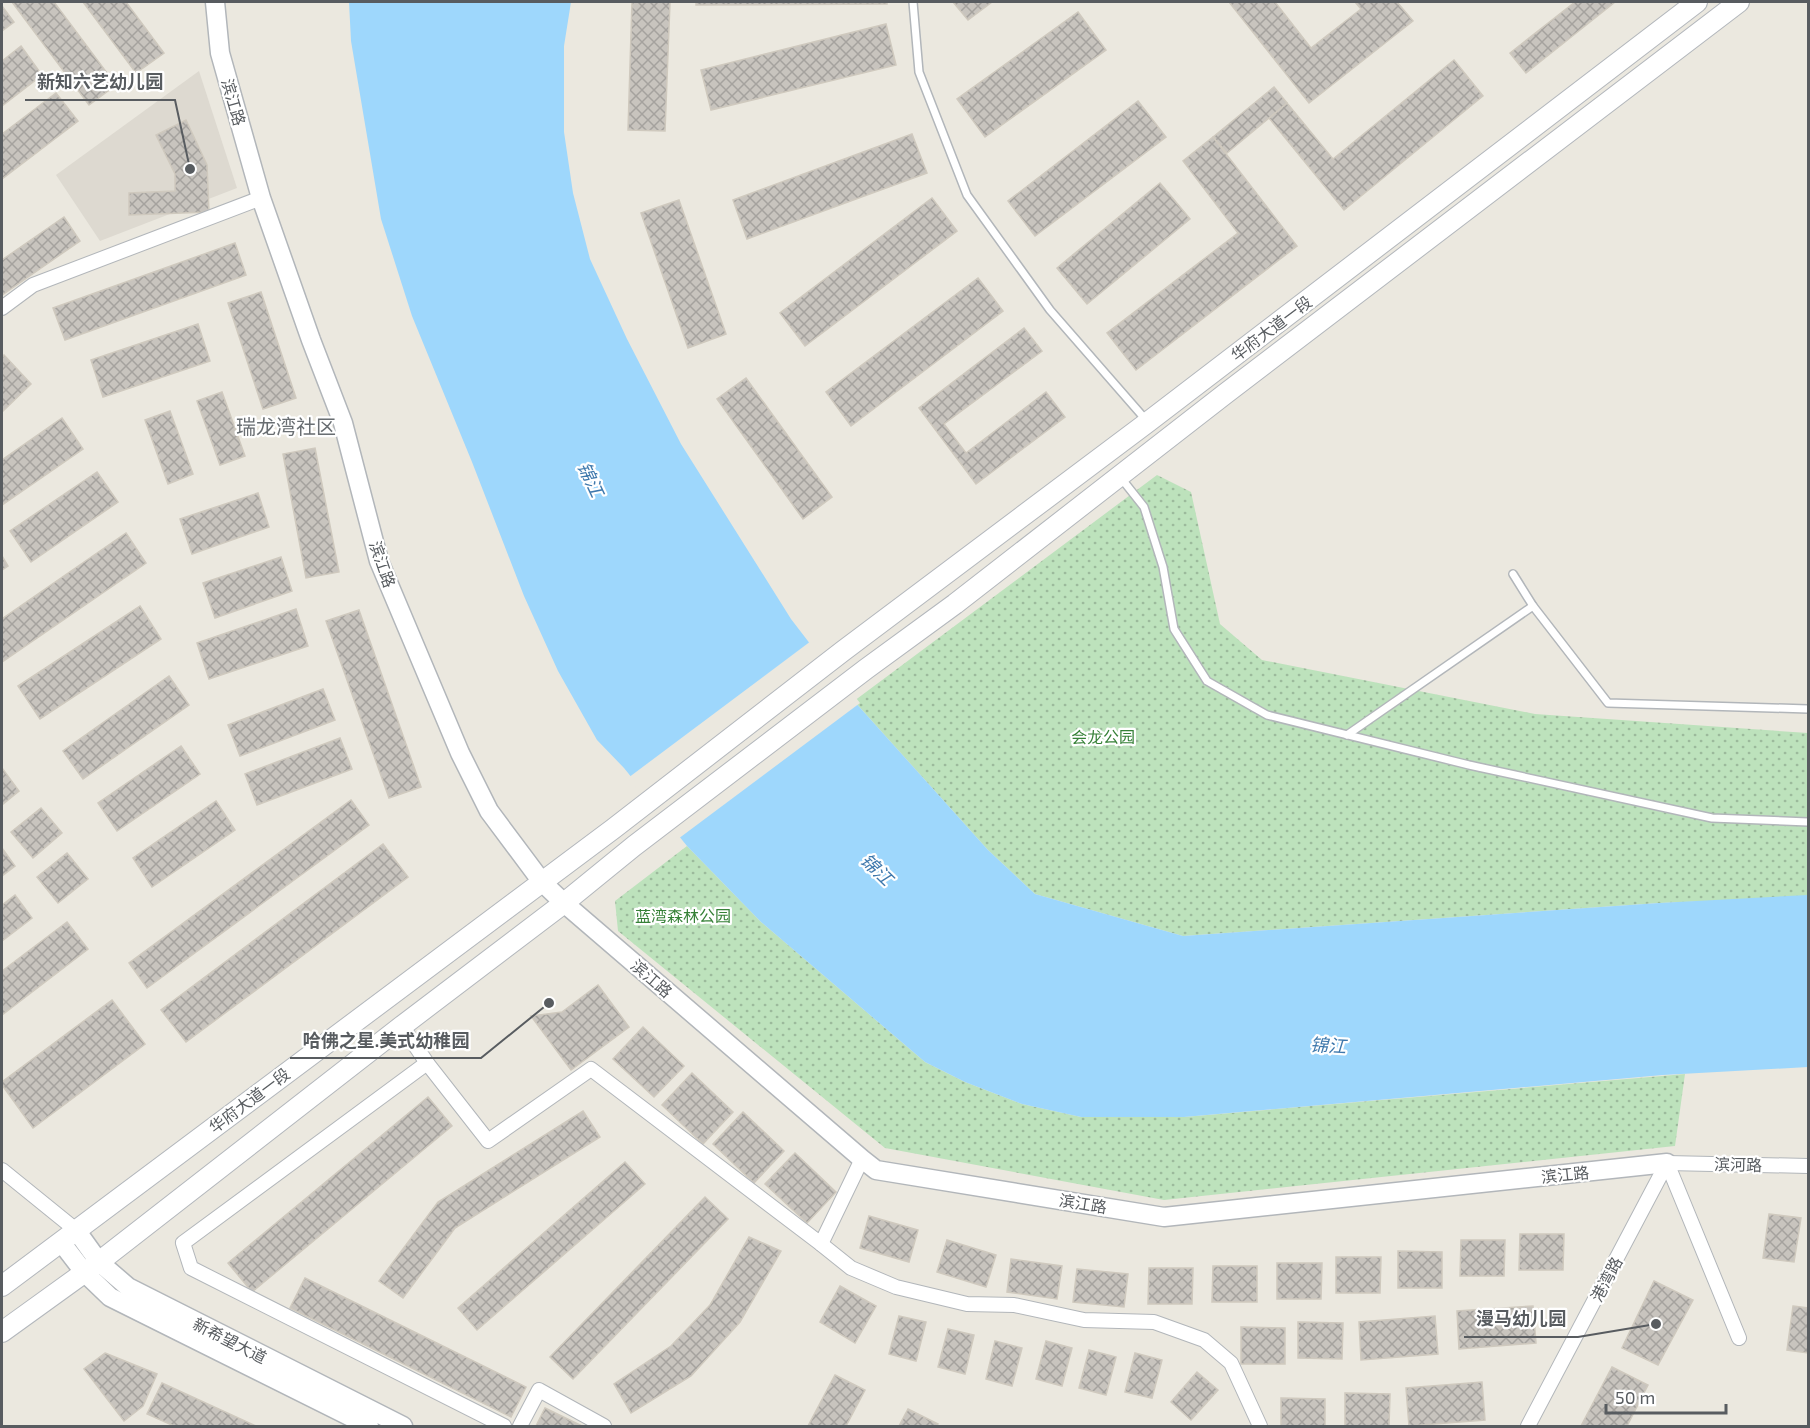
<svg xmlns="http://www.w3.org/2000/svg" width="1810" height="1428" viewBox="0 0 1810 1428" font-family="'Exo 2','Noto Sans SC',sans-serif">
	<defs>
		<pattern id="green-dots" width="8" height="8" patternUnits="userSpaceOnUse" patternTransform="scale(1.5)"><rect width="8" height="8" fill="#bde2bc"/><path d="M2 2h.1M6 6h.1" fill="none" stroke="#9cba9c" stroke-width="1.8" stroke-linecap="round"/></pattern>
		<pattern id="building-cross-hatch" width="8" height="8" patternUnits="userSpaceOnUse" patternTransform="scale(1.5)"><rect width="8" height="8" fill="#c8c4be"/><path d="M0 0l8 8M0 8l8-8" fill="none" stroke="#a5a29e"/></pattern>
	</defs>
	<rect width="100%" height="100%" fill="#ebe8df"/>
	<path fill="#ddd9d0" d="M199,71L237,188L100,241L56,175Z"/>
	<g fill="url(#green-dots)">
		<path d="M1157,475L1191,492L1220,624L1262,660L1535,714L1808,733V897L1659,903L1183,936L1035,894L988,850L854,701Z"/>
		<path d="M687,846L761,922L925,1062L965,1082L1022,1104L1081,1117H1184L1685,1074L1675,1146L1164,1200L885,1148L618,931L615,901Z"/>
	</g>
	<path fill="#9ed7fc" d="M349,2H571L564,46V132L573,193L590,259L627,339L681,444L791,619L854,701L988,850L1035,894L1183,936L1659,903L1808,895V1067L1663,1075L1184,1117H1081L1022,1104L965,1082L925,1062L761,922L687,846L624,768L597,740L558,671L524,596L472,462L412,316L381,219L351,41Z"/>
	<path fill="#ebe8df" d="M811,641L860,703L678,839L628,778Z"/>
	<g fill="url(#building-cross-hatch)" stroke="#cfc9be" stroke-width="1.5">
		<path d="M12,2H54L116,85L89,105Z"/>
		<path d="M83,2H126L164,53L136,73Z"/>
		<path d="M632,2H670L665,131L628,130Z"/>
		<path d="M696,2H887V4L696,5Z"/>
		<path d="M953,2H992L968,20Z"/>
		<path d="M1229,2H1275L1311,48L1361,9L1355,2H1397L1413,21L1309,103Z"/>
		<path d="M1575,2H1615L1526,73L1510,53Z"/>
		<path d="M2,6L14,22L2,31Z"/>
		<path d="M1078,12L1106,50L985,137L957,99Z"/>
		<path d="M886,24L896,65L711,110L701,70Z"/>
		<path d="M21,46L42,75L2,106V61Z"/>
		<path d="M1454,60L1483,96L1344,210L1269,118L1287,103L1333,159Z"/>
		<path d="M1274,87L1287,103L1227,153L1213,137Z"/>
		<path d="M56,93L78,121L2,179V134Z"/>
		<path d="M1138,101L1166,137L1035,236L1008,201Z"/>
		<path d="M186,120L207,165L209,212L129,215V193L175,191V174L156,135Z"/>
		<path d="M912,134L927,173L747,239L733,200Z"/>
		<path d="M1213,137L1297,246L1136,370L1107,333L1238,233L1183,161Z"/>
		<path d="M1160,183L1190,219L1087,304L1057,268Z"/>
		<path d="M932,198L957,231L805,346L780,313Z"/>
		<path d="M679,200L726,334L688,348L641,213Z"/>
		<path d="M64,217L80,241L2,295V260Z"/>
		<path d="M235,243L246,275L65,340L53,308Z"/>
		<path d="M978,278L1003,311L851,426L826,392Z"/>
		<path d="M261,292L296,398L263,409L228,303Z"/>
		<path d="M198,324L210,361L103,397L91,360Z"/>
		<path d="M1024,328L1042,351L944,424L966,453L1046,392L1065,417L976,484L919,408Z"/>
		<path d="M4,355L31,384L2,412V358Z"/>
		<path d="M746,378L832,497L803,519L717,399Z"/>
		<path d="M222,392L245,456L220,465L197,401Z"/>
		<path d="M170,411L193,474L168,484L145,420Z"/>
		<path d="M62,418L83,449L2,505V460Z"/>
		<path d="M315,448L339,572L306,578L283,454Z"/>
		<path d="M97,472L118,502L31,562L10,531Z"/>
		<path d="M258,493L269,527L192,554L180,519Z"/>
		<path d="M126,533L146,563L2,662V619Z"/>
		<path d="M2,556L8,566L2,570Z"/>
		<path d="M281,557L292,591L215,618L203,583Z"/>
		<path d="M140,606L161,639L40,719L18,686Z"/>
		<path d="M296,609L308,646L209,679L197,643Z"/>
		<path d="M359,610L421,787L389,798L326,621Z"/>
		<path d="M169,676L189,705L83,779L63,751Z"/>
		<path d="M323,689L335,720L240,756L228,725Z"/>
		<path d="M340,738L352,769L257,805L245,774Z"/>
		<path d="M181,746L200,774L117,831L98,803Z"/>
		<path d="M2,768L19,791L2,805Z"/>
		<path d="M351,800L369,825L147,988L129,963Z"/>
		<path d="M216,801L235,830L152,887L133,858Z"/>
		<path d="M41,808L62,833L33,858L11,832Z"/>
		<path d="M383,844L408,877L186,1042L161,1010Z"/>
		<path d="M2,848L15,866L2,876Z"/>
		<path d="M67,853L88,879L58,903L37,877Z"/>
		<path d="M15,895L32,918L2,941V905Z"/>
		<path d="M67,922L88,949L2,1015V971Z"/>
		<path d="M598,985L629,1027L571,1070L531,1016L562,1012Z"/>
		<path d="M112,1000L145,1044L33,1128L2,1085V1082Z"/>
		<path d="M643,1027L684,1066L654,1097L613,1059Z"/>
		<path d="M692,1073L733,1112L703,1144L662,1105Z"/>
		<path d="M428,1097L452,1126L252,1292L228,1263Z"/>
		<path d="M583,1111L600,1137L455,1228L403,1298L379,1281L438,1202Z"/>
		<path d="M743,1112L784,1151L754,1183L713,1144Z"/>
		<path d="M795,1153L836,1192L807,1223L765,1184Z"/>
		<path d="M625,1162L645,1184L477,1330L458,1308Z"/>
		<path d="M705,1197L728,1219L573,1379L550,1357Z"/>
		<path d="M1769,1214L1801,1218L1794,1262L1763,1258Z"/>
		<path d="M869,1216L918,1230L909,1262L860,1248Z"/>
		<path d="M1520,1234H1564L1563,1270H1519Z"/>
		<path d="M749,1237L781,1251L740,1322L691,1376L631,1413L614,1384L671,1346L710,1305Z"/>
		<path d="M947,1240L996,1255L986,1287L937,1272Z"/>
		<path d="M1461,1240H1505L1504,1276H1460Z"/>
		<path d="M1398,1251L1442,1252V1288H1398Z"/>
		<path d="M1336,1257H1381L1380,1293H1336Z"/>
		<path d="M1011,1259L1062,1266L1057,1299L1007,1292Z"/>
		<path d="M1277,1263H1322L1321,1299H1277Z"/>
		<path d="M1213,1266H1257V1302H1212Z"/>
		<path d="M1149,1268H1193L1192,1304H1148Z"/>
		<path d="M1077,1269L1128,1274L1124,1307L1073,1302Z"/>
		<path d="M305,1278L526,1387L511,1417L290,1308Z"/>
		<path d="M1654,1281L1693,1300L1658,1365L1622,1348Z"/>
		<path d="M840,1286L876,1306L855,1343L820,1322Z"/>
		<path d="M1533,1306L1536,1343L1459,1349L1457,1311Z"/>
		<path d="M1793,1306L1808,1308V1353L1787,1350Z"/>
		<path d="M899,1316L926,1322L916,1361L889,1354Z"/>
		<path d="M1435,1316L1438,1354L1361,1360L1359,1322Z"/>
		<path d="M1298,1322L1343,1323L1342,1359L1298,1358Z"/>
		<path d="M1241,1327L1285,1328V1364H1241Z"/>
		<path d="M948,1329L974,1335L965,1374L938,1367Z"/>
		<path d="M995,1341L1022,1348L1012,1386L986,1379Z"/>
		<path d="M1046,1341L1072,1348L1062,1386L1036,1379Z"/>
		<path d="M1089,1350L1116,1357L1106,1395L1079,1388Z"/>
		<path d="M105,1353L157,1374L143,1406L124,1421L84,1369Z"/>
		<path d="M1135,1353L1162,1360L1152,1398L1125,1392Z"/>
		<path d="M1612,1367L1648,1385L1627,1426H1581Z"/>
		<path d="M1197,1372L1218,1390L1191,1420L1171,1402Z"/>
		<path d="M835,1375L865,1390L846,1426H808Z"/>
		<path d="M1482,1382L1485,1420L1409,1426L1406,1388Z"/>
		<path d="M162,1383L256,1426H174L147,1414Z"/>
		<path d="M1345,1393L1390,1394L1389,1426H1345Z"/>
		<path d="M1281,1398L1325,1399V1426H1281Z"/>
		<path d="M545,1408L582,1426H536Z"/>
		<path d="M908,1409L938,1424L936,1426H899Z"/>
	</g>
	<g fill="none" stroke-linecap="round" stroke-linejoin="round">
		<g stroke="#b2b6ba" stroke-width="10">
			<g id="service">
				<path d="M913,2L919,72L967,195L1050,310L1146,420"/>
				<path d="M1121,478L1144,507L1163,567L1174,629L1207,681L1267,715L1469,765L1712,818L1808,822"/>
				<path d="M1513,574L1533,606L1608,703L1808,709"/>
				<path d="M1347,735L1533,606"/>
			</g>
		</g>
		<g stroke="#b2b6ba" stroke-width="16">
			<g id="minor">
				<path d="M2,308L33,285L261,198"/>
				<path d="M402,1026L427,1063"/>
				<path d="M1667,1163L1739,1338"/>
				<path d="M1667,1163L1808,1166"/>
				<path d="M2,1170L76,1230"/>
				<path d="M821,1244L851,1268L896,1287L967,1304L1014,1305L1084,1320L1154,1322L1204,1340L1231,1363L1260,1426"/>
				<path d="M504,1426L191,1268L183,1243L427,1063L488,1141L591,1069L821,1244L862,1159"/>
				<path d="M520,1426L539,1390L604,1426"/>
				<path d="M1528,1426L1667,1163"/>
			</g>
		</g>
		<g stroke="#b2b6ba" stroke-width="21">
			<g id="tertiary">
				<path d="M215,2L220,53L261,198L311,340L343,423L379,561L460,753L489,811L542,882L564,903L862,1159L876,1170L1164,1217L1667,1163"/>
				<path d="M76,1230L99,1262L128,1287L403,1426"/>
				<path d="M61,1242L84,1272L110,1297L369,1426"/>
			</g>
		</g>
		<g stroke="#b3b7bc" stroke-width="22">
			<g id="secondary">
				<path d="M2,1286L613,829L843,651L1148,422L1697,2"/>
				<path d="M2,1332L99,1262L402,1026L564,903L634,846L866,669L955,604L1225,394L1739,2"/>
			</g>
		</g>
		<use href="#service" stroke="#fff" stroke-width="7"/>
		<use href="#minor" stroke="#fff" stroke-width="14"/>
		<use href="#tertiary" stroke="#fff" stroke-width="18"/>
		<use href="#secondary" stroke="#fff" stroke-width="20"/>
	</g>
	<g text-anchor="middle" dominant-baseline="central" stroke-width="4.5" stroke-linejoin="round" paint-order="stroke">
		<g font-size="16" fill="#585c60" stroke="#fff">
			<text transform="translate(234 102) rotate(74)">滨江路</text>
			<text transform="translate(1271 328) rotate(-37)">华府大道一段</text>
			<text transform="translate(383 564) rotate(71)">滨江路</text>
			<text transform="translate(652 978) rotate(41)">滨江路</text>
			<text transform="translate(249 1100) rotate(-37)">华府大道一段</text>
			<text transform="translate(1738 1164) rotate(1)">滨河路</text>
			<text transform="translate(1565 1174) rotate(-6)">滨江路</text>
			<text transform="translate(1083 1203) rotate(9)">滨江路</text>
			<text transform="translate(1606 1279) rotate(-62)">港湾路</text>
			<text transform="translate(230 1340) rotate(27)">新希望大道</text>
		</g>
		<g font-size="16" fill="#368137" stroke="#fff">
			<text x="1103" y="736">会龙公园</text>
			<text x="683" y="915">蓝湾森林公园</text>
		</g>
		<g font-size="18" font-style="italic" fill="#3e78ac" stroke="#fff">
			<text transform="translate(591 479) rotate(65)">锦江</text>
			<text transform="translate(877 869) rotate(44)">锦江</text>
			<text transform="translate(1328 1045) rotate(3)">锦江</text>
		</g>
		<g font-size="20" fill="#696e72" stroke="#fff">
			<text x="286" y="426">瑞龙湾社区</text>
		</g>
	</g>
	<path fill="none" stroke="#585c60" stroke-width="2" d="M190 169L175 100H25M549 1003L481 1058H290M1656 1324L1578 1337H1464"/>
	<g fill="#585c60" stroke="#fff" stroke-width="2">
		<circle cx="190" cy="169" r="6"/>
		<circle cx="549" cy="1003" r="6"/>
		<circle cx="1656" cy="1324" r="6"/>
	</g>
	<g font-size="18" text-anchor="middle" font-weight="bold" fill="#585c60" stroke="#fff" stroke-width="4.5" stroke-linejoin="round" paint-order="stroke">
		<text x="100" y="88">新知六艺幼儿园</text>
		<text x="386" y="1047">哈佛之星.美式幼稚园</text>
		<text x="1521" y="1325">漫马幼儿园</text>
	</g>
	<rect width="1810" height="1428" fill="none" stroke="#585c60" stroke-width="6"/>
	<path d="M1606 1404v9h120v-9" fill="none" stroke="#585c60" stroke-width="3"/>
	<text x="1615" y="1404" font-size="18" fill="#585c60" stroke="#ffffff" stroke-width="4.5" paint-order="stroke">50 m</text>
</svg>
